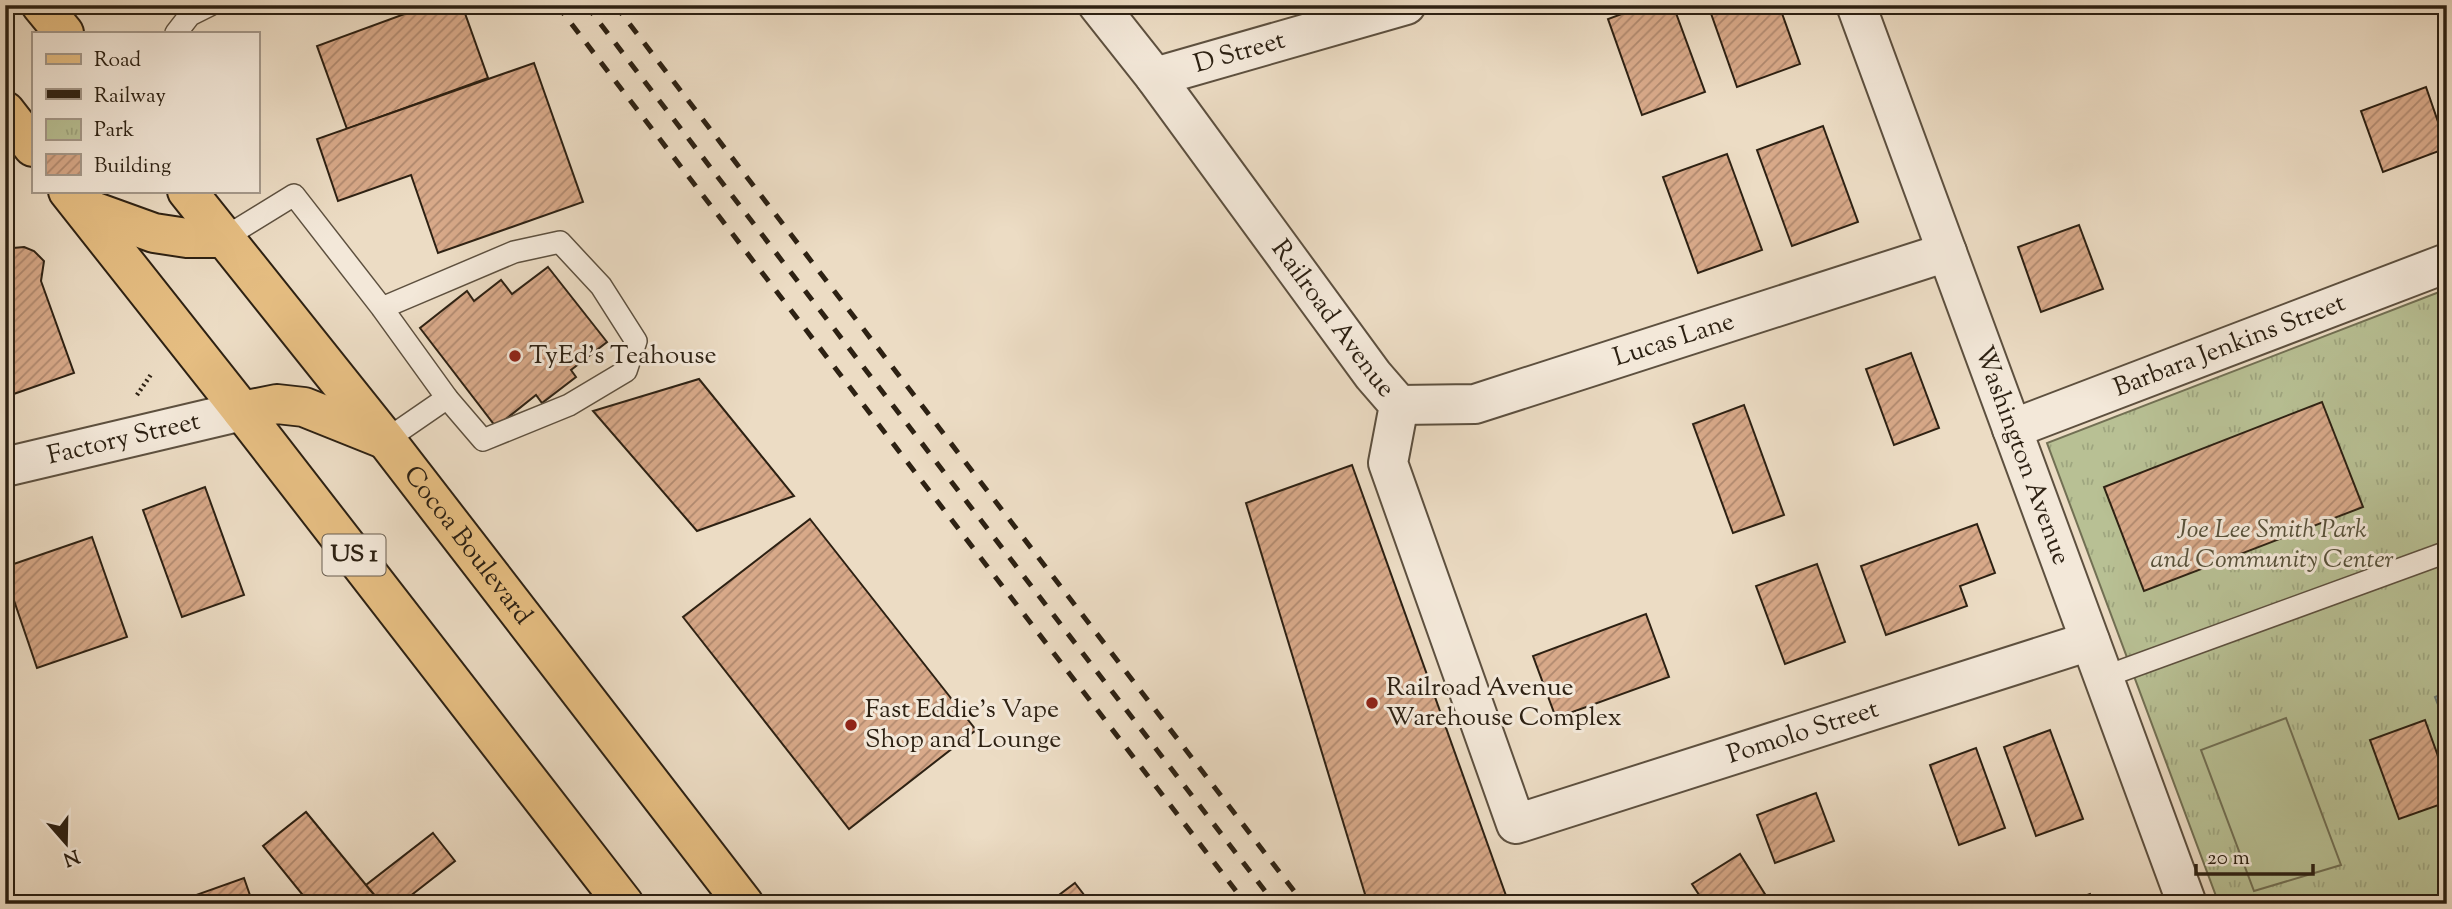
<svg xmlns="http://www.w3.org/2000/svg" width="2452" height="909" viewBox="0 0 2452 909" font-family="'Sorts Mill Goudy',serif">
	<defs>
		<pattern id="park-tufts" width="24" height="20" patternUnits="userSpaceOnUse" patternTransform="scale(1.75)"><rect width="24" height="20" fill="#b8c094"/><path d="M3 7l-1-3M5 7V3M7 7l1-3M15 17l-1-3M17 17v-4M19 17l1-3" fill="none" stroke="#9ea57f"/></pattern>
		<pattern id="water-waves" width="16" height="10" patternUnits="userSpaceOnUse" patternTransform="scale(1.75)"><rect width="16" height="10" fill="#99bbb7"/><path d="M0 5q4-4 8 0t8 0" fill="none" stroke="#84a09c"/></pattern>
		<pattern id="building-hatch" width="6" height="6" patternUnits="userSpaceOnUse" patternTransform="scale(1.75)"><rect width="6" height="6" fill="#d8a989"/><path d="M-1 1l2-2M0 6l6-6M5 7l2-2" fill="none" stroke="#b0896f"/></pattern>
	</defs>
	<rect width="100%" height="100%" fill="#ecdcc4"/>
	<filter id="stains"><feTurbulence type="fractalNoise" baseFrequency=".00286" numOctaves="4"/><feColorMatrix values="0 0 0 0 .2 0 0 0 0 .09 0 0 0 0 .02 0 0 0 .5 -.17"/></filter>
	<radialGradient id="worn" r=".72"><stop offset=".6" stop-color="#630" stop-opacity="0"/><stop offset="1" stop-color="#630" stop-opacity=".3"/></radialGradient>
	<path fill="url(#park-tufts)" stroke="#727054" stroke-width="2" d="M2447,289V904H2219L2047,443Z"/>
	<path fill="#b8c094" stroke="#727054" stroke-width="2" d="M2286,718L2341,865L2254,891L2201,750Z"/>
	<path fill="url(#water-waves)" stroke="#6e7d75" stroke-width="2" d="M2447,692V728L2435,697Z"/>
	<g fill="url(#building-hatch)" stroke="#2d2113" stroke-width="2">
		<path d="M429,5H462L488,78L347,129L317,46Z"/>
		<path d="M1646,5H1673L1705,92L1642,115L1608,19Z"/>
		<path d="M1708,5H1779L1800,64L1737,87Z"/>
		<path d="M534,63L583,202L438,253L411,175L338,201L317,139Z"/>
		<path d="M2426,87L2447,148L2383,172L2361,111Z"/>
		<path d="M1823,126L1858,222L1792,246L1757,150Z"/>
		<path d="M1727,154L1762,250L1698,273L1663,177Z"/>
		<path d="M2079,225L2103,289L2041,312L2018,247Z"/>
		<path d="M24,247L34,251L44,261L41,281L74,373L5,397V255L13,248Z"/>
		<path d="M548,267L607,342L571,370L576,377L542,403L536,395L496,427L420,328L467,291L474,301L501,280L512,294Z"/>
		<path d="M1911,353L1939,428L1894,445L1866,369Z"/>
		<path d="M699,379L794,496L697,531L593,411Z"/>
		<path d="M2322,402L2363,507L2144,591L2104,487Z"/>
		<path d="M1744,405L1784,515L1733,533L1693,424Z"/>
		<path d="M1352,465L1509,904H1368L1246,503Z"/>
		<path d="M205,487L244,595L182,617L143,510Z"/>
		<path d="M810,519L976,730L849,829L683,617Z"/>
		<path d="M1977,524L1995,573L1960,586L1967,606L1886,635L1861,566Z"/>
		<path d="M92,537L127,637L37,668L5,574V567Z"/>
		<path d="M1817,564L1845,642L1785,664L1756,586Z"/>
		<path d="M1646,614L1669,677L1556,718L1533,656Z"/>
		<path d="M2425,720L2447,781V812L2444,803L2399,819L2370,740Z"/>
		<path d="M2050,730L2083,819L2036,836L2004,747Z"/>
		<path d="M1976,748L2005,828L1959,845L1930,765Z"/>
		<path d="M1816,793L1834,841L1775,863L1757,815Z"/>
		<path d="M306,812L366,885L382,904H310L263,846Z"/>
		<path d="M433,833L455,861L400,904H382L366,885Z"/>
		<path d="M1740,854L1768,899L1760,904H1705L1692,884Z"/>
		<path d="M244,878L253,904H199L196,895Z"/>
		<path d="M1075,883L1091,904H1047Z"/>
		<path d="M2090,894L2094,904H2062Z"/>
		<path d="M2412,898L2426,904H2409Z"/>
	</g>
	<g fill="none" stroke-linecap="round" stroke-linejoin="round">
		<g stroke="#5d503f" stroke-width="24">
			<g id="lane">
				<path d="M176,33L190,15L210,5"/>
				<path d="M224,238L294,195L382,308L447,398L483,440L569,405L626,371L636,341L601,286L560,242L514,252L382,308"/>
				<path d="M386,440L447,398"/>
				<path d="M2104,677L2447,552"/>
			</g>
		</g>
		<g stroke="#5d503f" stroke-width="42">
			<g id="street">
				<path id="s1" d="M1098,5L1155,77L1373,375L1399,405L1388,463L1516,824L2090,641"/>
				<path id="s2" d="M1856,5L2187,904"/>
				<path id="s3" d="M1155,77L1406,5"/>
				<path id="s4" d="M1399,405L1475,404L1947,252"/>
				<path id="s5" d="M2012,429L2447,263"/>
				<path id="s6" d="M5,467L242,411"/>
			</g>
		</g>
		<g stroke="#2d2113" stroke-width="42">
			<g id="primary">
				<path d="M41,5L64,33"/>
				<path d="M5,111L33,147"/>
				<path d="M68,191L242,411L624,904"/>
				<path id="s7" d="M187,191L386,440L744,904"/>
				<path d="M82,207L154,233L187,238H224"/>
				<path d="M242,411L277,404L304,407L384,439"/>
			</g>
		</g>
		<path stroke="#2d2113" stroke-width="4.5" stroke-dasharray="2 3.5" stroke-linecap="butt" d="M137,395L152,373"/>
		<use href="#lane" stroke="#f3e8d9" stroke-width="21"/>
		<use href="#street" stroke="#f3e8d9" stroke-width="38"/>
		<use href="#primary" stroke="#e6be82" stroke-width="38"/>
		<g stroke="#2d2113" stroke-width="5" stroke-dasharray="12 12" stroke-linecap="butt">
			<path d="M557,5L1246,904"/>
			<path d="M586,5L1275,904"/>
			<path d="M615,5L1304,904"/>
		</g>
	</g>
	<g fill="#8f2418" stroke="#f3e8d9" stroke-width="2.5">
		<circle cx="515" cy="356" r="7"/>
		<circle cx="1372" cy="703" r="7"/>
		<circle cx="851" cy="725" r="7"/>
	</g>
	<g text-anchor="middle" dominant-baseline="central" stroke-width="6" stroke-linejoin="round" paint-order="stroke">
		<rect fill="#f3e8d9" stroke="#685d4e" stroke-width="2" x="322.5" y="534.5" width="63" height="41" rx="5"/>
		<g font-size="24" font-weight="bold" fill="#2d2113">
			<text x="354" y="555">US 1</text>
		</g>
		<g font-size="26" fill="#2d2113" stroke="#f3e8d9">
			<text stroke="none"><textPath href="#s3" startOffset="88">D Street</textPath></text>
			<text stroke="none"><textPath href="#s1" startOffset="392">Railroad Avenue</textPath></text>
			<text stroke="none"><textPath href="#s4" startOffset="285">Lucas Lane</textPath></text>
			<text stroke="none"><textPath href="#s5" startOffset="233">Barbara Jenkins Street</textPath></text>
			<text stroke="none"><textPath href="#s6" startOffset="122">Factory Street</textPath></text>
			<text stroke="none"><textPath href="#s2" startOffset="480">Washington Avenue</textPath></text>
			<text stroke="none"><textPath href="#s7" startOffset="452">Cocoa Boulevard</textPath></text>
			<text stroke="none"><textPath href="#s1" startOffset="1244">Pomolo Street</textPath></text>
		</g>
		<g font-size="26" fill="#2d2113" stroke="#f3e8d9" text-anchor="start">
			<text x="529" y="356">TyEd's Teahouse</text>
			<text x="1386" y="688">Railroad Avenue<tspan x="1386" dy="30">Warehouse Complex</tspan></text>
			<text x="865" y="710">Fast Eddie's Vape<tspan x="865" dy="30">Shop and Lounge</tspan></text>
		</g>
		<g font-size="26" font-style="italic" fill="#57513a" stroke="#f3e8d9">
			<text x="2272" y="530">Joe Lee Smith Park<tspan x="2272" dy="30">and Community Center</tspan></text>
		</g>
	</g>
	<rect width="2452" height="909" fill="none" stroke="#ecdcc4" stroke-width="28"/>
	<rect x="7" y="7" width="2438" height="895" fill="none" stroke="#2d2113" stroke-width="3.5"/>
	<rect x="14" y="14" width="2424" height="881" fill="none" stroke="#2d2113" stroke-width="2"/>
	<rect x="32" y="32" width="228" height="161" fill="#f3e8d9" stroke="#a4988a" stroke-width="2"/>
	<rect x="46" y="54" width="35" height="10" fill="#e6be82" stroke="#a4988a" stroke-width="2"/>
	<text x="94" y="66" font-size="21" fill="#2d2113">Road</text>
	<rect x="46" y="89" width="35" height="10" fill="#2d2113" stroke="#a4988a" stroke-width="2"/>
	<text x="94" y="102" font-size="21" fill="#2d2113">Railway</text>
	<rect x="46" y="119" width="35" height="21" fill="url(#park-tufts)" stroke="#a4988a" stroke-width="2"/>
	<text x="94" y="136" font-size="21" fill="#2d2113">Park</text>
	<rect x="46" y="154" width="35" height="21" fill="url(#building-hatch)" stroke="#a4988a" stroke-width="2"/>
	<text x="94" y="172" font-size="21" fill="#2d2113">Building</text>
	<g transform="translate(66 843) rotate(160)" stroke="#f3e8d9" stroke-width="5" paint-order="stroke">
	<path d="M0-5L12 26L0 18L-12 26Z" fill="#2d2113"/>
	<text y="-10" font-size="19" font-weight="bold" text-anchor="middle" fill="#2d2113">N</text>
	</g>
	<path d="M2196 864v10h117v-10" fill="none" stroke="#2d2113" stroke-width="3.5"/>
	<text x="2207" y="864" font-size="21" fill="#2d2113" stroke="#f3e8d9" stroke-width="5" paint-order="stroke">20 m</text>
	<rect width="100%" height="100%" filter="url(#stains)"/>
	<rect width="100%" height="100%" fill="url(#worn)"/>
</svg>
